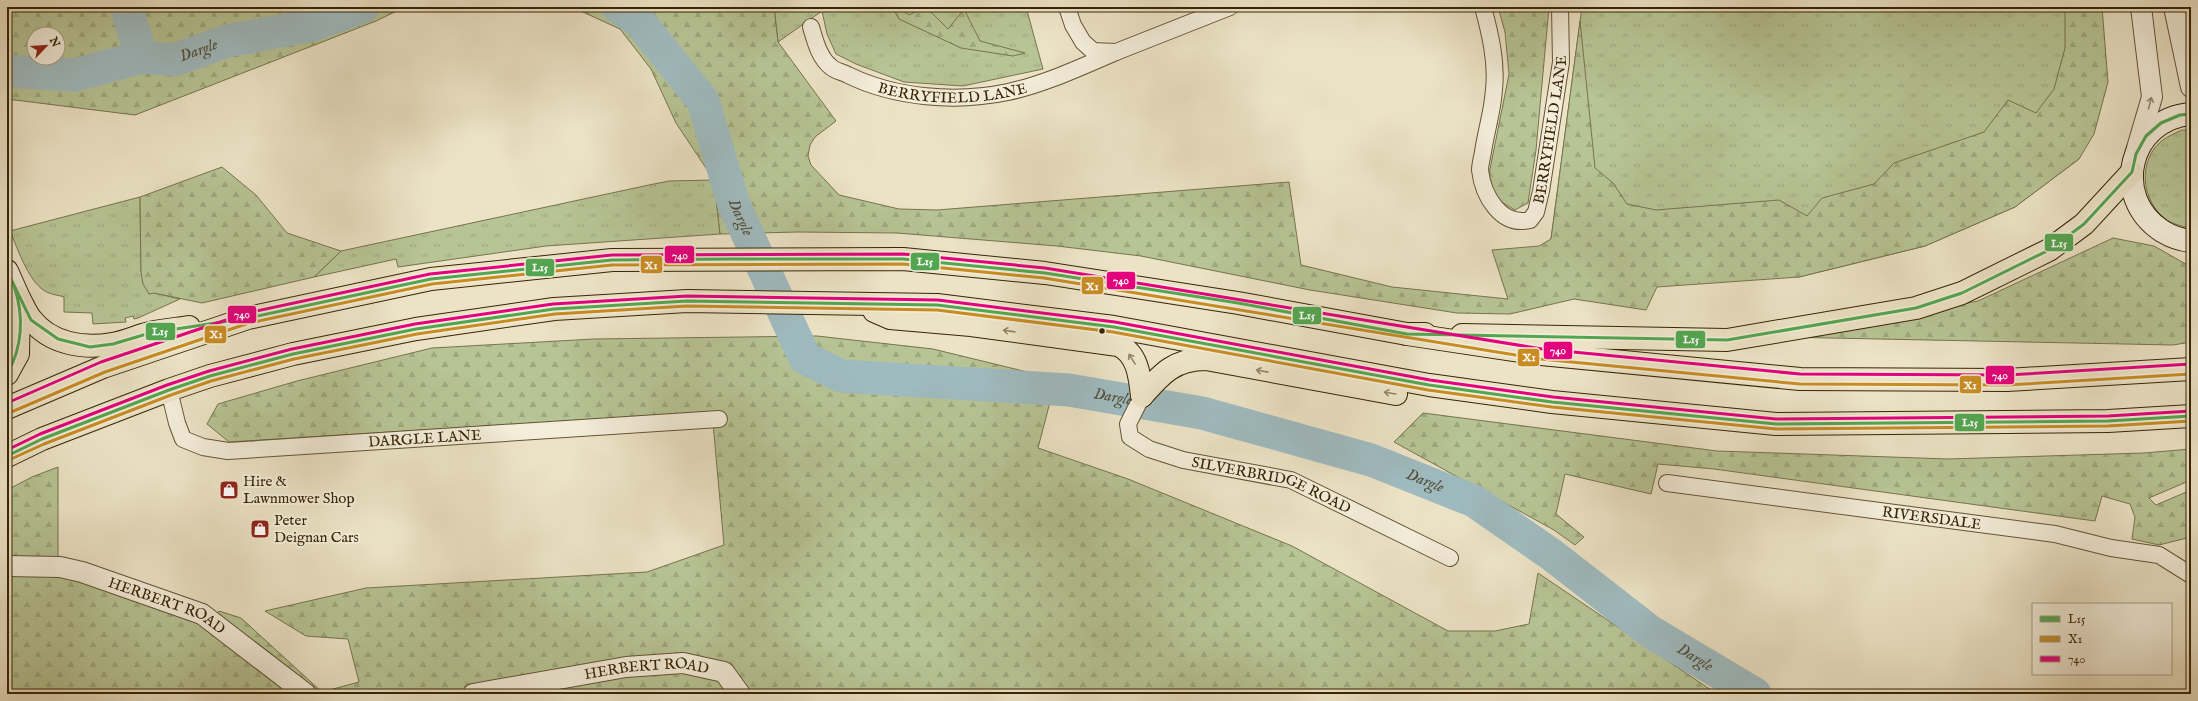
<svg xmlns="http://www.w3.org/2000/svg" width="2198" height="701" viewBox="0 0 2198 701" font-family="'IM FELL English',serif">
	<defs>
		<pattern id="grass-tufts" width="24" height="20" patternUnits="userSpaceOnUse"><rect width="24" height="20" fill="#b7c495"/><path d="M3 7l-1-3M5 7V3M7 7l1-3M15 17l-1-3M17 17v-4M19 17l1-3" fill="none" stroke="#9ea87f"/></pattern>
		<pattern id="forest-firs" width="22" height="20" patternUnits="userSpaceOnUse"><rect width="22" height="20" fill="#b7c495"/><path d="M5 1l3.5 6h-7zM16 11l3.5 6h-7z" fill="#9ea87f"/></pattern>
	</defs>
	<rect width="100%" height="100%" fill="#ece3c6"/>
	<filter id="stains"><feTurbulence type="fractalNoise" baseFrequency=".005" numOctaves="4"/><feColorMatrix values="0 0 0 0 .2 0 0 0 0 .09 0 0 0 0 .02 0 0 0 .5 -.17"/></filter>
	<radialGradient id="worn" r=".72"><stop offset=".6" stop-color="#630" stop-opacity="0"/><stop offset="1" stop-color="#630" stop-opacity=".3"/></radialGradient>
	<g fill="url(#grass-tufts)" stroke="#77744d">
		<path d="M774,7H1026L1043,69L963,86L904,82L856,64L836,54L827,34L822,11L778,42Z"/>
		<path d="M1582,7H2085L2079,159L2015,207L1925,246L1799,277L1551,239Z"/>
		<path d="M2182,130H2191V228C2181,226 2171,224 2163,217C2144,200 2139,170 2154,149C2161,139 2171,135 2182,130Z"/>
		<path d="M714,180L720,234L546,246L398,267L396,259L314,277L341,251L649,185L669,181Z"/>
		<path d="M140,197L141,271L154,293L180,299L138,318L134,319L133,316L125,318L126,322L93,324L92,313L64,312V297C58,295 54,295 49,293C30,287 17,247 10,231Z"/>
	</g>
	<g fill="url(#forest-firs)" stroke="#77744d" fill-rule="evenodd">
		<path d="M7,7H405L376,21L135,115L7,99ZM34,34H58V58H34Z"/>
		<path d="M572,7H774L778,42L836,121L815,137L810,145L808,156L811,165L839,195L899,209L937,210L1289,182L1301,265L1392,287L1508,299L1492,250L1539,246L1551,239L1580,21L1595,168L1613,183L1627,204L1656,210L1779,200L1807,216L1822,198L1874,184L1894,163L1984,132L2008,100L2036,113L2054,89L2065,48V7H2102L2108,82L2094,134L2079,159L2015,207L1925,246L1799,277L1657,287L1646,310L1574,299L1510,314L1457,313L1310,290L1141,256L1057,246L897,233L798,232L720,234L714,180L676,123L651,69L620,29Z"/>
		<path d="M892,7H896L909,15L926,7L948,29L964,9L980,41L1025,53L1013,56L961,48L899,19Z"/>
		<path d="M1498,7H1549L1536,150L1528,203L1515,210L1493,197L1488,179L1509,74L1505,32Z"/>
		<path d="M222,167L256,195L287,233L341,251L314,277L202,303L154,293L149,294L143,284L141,272L140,197Z"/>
		<path d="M2113,238L2154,246L2191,267V342L2173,345L1782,337L1978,301Z"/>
		<path d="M817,336L933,349L1056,379L1038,448L1128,479L1292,546L1448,631H1495L1529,624L1538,573L1717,694H7V490L32,477L58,467V559L66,574L206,626L219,611L241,618L322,692L359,682L348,639L306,636L265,611L366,588L647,572L724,545L712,412L229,442L207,424L218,404L297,381L432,348L594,339Z"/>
		<path d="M1423,413L1717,451L1948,459L2144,453L2191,449V480L2149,498L2156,505L2191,490V537L2159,545L2132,539L2135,517L2130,504L2102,496L2095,521L1714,469L1658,464L1651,494L1565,474L1556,514L1584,537L1575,545L1554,530L1394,442Z"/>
	</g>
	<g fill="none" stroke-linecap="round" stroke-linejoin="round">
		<g stroke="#9fbbc0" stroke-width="33">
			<path d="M126,7L142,57"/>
			<path id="s1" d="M618,7L639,21L703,101L734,205L805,358L841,376L1069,390L1202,413L1371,460L1474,501L1552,555L1651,632L1755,694"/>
			<path id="s2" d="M7,71L75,75L142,57L174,60L227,41L313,25L363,7"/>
		</g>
		<g stroke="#645435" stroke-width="18">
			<g id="minor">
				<path d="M1067,7L1073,25L1083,42L1093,51L1116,52L1230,7"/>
				<path id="s3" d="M1483,7C1490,33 1497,62 1494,89C1493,110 1486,131 1483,152C1482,158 1480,165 1480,170C1483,196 1501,227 1530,220L1536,212L1541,191L1561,62L1560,7"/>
				<path id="s4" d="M811,27C815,40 819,58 831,67C835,71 843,72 848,75C895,98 956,103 1008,92C1045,84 1081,67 1116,52"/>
				<path id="s5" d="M169,390L177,423L183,439L203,447L228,451L719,419"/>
				<path id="s6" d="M1142,396L1128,424L1130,437L1149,449L1183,460L1291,480L1450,558"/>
				<path id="s7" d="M1667,483L2055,534L2111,548L2159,555L2191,575"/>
			</g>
		</g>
		<g stroke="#645435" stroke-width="22">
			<g id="tertiary">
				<path d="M2174,7L2191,87"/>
				<path d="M2137,148L2152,97L2141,7"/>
				<path id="s8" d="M7,566L60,567L82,572L202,614L306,694"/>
				<path id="s9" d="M473,694L626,667L683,663L724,672L740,694"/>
			</g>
		</g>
		<g stroke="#372405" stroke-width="24">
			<g id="secondary">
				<path d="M2191,114C2129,119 2110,197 2162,231C2170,236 2181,240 2191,241"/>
				<path d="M7,271L19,298"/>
			</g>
		</g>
		<g stroke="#372405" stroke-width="24">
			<g id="trunk">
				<path d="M19,298C23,305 26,313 31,319C50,344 84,349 112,344C125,342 137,336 150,333C163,330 176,329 189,327"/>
				<path d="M874,311L890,318L971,325L1118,345C1138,353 1140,378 1142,396"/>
				<path d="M1462,335L1727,340L1916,308L1962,293L2049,250L2084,224L2132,172"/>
				<path d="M7,374L18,354L19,301"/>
				<path d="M1142,396C1162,373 1175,359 1206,359L1396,394"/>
				<path d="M7,408L103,367L248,318L431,279L612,260L903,259L1045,273L1238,303L1407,334H1425"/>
				<path d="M7,456L42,439L169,390L210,376L293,354L416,329L554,309L687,301L937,305L1114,327L1429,385L1552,402L1776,424L2108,421L2191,416"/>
			</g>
		</g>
		<g stroke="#372405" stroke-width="24">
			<path id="motorway" d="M1407,334L1541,354L1800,379L2007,380L2191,369"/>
		</g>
		<use href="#minor" stroke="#f3edda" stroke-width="16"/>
		<use href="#tertiary" stroke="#f3edda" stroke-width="20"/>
		<use href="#secondary" stroke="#f3edda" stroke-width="22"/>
		<use href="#trunk" stroke="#ece3c6" stroke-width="22"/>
		<use href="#motorway" stroke="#ece3c6" stroke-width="22"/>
		<g stroke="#f3edda" stroke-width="6">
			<g id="bus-1">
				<path d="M7,271L31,320L58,339L90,347L113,344L150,333L248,318L431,279L612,260L728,259H903L1045,273L1238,303L1407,334L1727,340L1916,308L1962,293L2049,250L2084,224L2132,172L2136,154L2146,136L2161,123L2180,115L2191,114"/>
				<path d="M7,374C23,347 24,315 14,286"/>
				<path d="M7,456L42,439L169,390L210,376L293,354L416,329L554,309L687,301L937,305L1114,327L1429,385L1552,402L1776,424L2108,421L2191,416"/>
			</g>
		</g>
		<g stroke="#f3edda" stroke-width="6">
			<g id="bus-2">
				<path d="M9,413L105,372L249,323L432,284L612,265L903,264L1044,278L1540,359L1800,384L2007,385L2191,374"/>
				<path d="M9,460L44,444L171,395L211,381L294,359L417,334L555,314L687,306L937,310L1113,332L1428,390L1552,407L1776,429L2108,426L2191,421"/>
			</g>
		</g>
		<g stroke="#f3edda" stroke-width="6">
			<g id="bus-3">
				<path d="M7,403L101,362L247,313L430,274L612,255L903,254L1045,268L1542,349L1800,374L2007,375L2191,364"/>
				<path d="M7,450L40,434L167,385L209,371L292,349L415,324L553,304L687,296L938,300L1115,322L1430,380L1553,397L1776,419L2108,416L2191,411"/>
			</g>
		</g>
		<use href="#bus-1" stroke="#53a651" stroke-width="3"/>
		<use href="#bus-2" stroke="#c88c23" stroke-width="3"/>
		<use href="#bus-3" stroke="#e5007d" stroke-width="3"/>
	</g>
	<defs><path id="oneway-shaft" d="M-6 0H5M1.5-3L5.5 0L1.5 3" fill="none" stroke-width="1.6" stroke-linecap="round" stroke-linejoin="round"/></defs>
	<use stroke="#958870" href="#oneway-shaft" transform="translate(2150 103) rotate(-76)"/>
	<g stroke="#928466">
		<use href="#oneway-shaft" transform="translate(1009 331) rotate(-172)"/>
		<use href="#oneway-shaft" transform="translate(1132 359) rotate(-122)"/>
		<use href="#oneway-shaft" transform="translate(1262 371) rotate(-169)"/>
		<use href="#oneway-shaft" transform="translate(1390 393) rotate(-171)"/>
	</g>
	<defs>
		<g id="shop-square" transform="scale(1)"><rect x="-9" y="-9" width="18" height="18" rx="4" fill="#8f2418" stroke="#f3edda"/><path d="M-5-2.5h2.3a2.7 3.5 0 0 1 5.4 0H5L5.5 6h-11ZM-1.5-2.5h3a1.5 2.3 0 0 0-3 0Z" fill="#fff"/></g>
	</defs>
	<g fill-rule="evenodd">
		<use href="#shop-square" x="229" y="490"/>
		<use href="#shop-square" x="260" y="529"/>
	</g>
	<circle fill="#372405" stroke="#f3edda" stroke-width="1.5" cx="1102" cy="331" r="3.5"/>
	<g text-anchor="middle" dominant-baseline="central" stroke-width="4" stroke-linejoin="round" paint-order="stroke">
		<g font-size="15" fill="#372405" stroke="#f3edda">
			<text stroke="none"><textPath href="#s4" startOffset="172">BERRYFIELD LANE</textPath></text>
			<text stroke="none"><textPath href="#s3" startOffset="339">BERRYFIELD LANE</textPath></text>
			<text stroke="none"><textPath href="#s5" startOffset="295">DARGLE LANE</textPath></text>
			<text stroke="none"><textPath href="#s6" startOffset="195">SILVERBRIDGE ROAD</textPath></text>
			<text stroke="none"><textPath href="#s7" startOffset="267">RIVERSDALE</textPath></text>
			<text stroke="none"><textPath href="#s8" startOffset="167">HERBERT ROAD</textPath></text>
			<text stroke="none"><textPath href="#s9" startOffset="176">HERBERT ROAD</textPath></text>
		</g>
		<g font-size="15" fill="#372405" stroke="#f3edda" text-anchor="start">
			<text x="243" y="481">Hire &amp;<tspan x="243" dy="17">Lawnmower Shop</tspan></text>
			<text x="274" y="520">Peter<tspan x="274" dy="17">Deignan Cars</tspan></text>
		</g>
		<g font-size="16" font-style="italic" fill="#56513d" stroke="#f3edda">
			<text stroke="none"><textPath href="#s2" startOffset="196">Dargle</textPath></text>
			<text stroke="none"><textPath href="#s1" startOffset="250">Dargle</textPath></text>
			<text stroke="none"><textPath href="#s1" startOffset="718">Dargle</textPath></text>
			<text stroke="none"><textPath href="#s1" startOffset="1042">Dargle</textPath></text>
			<text stroke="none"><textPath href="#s1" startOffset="1366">Dargle</textPath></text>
		</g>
	</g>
	<g stroke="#f3edda" stroke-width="1.5">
		<rect x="2044" y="233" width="30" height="19" rx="4" fill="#53a651"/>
		<rect x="664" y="245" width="31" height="19" rx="4" fill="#e5007d"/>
		<rect x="910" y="252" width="30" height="19" rx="4" fill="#53a651"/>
		<rect x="640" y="255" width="23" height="19" rx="4" fill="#c88c23"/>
		<rect x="525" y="258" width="30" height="19" rx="4" fill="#53a651"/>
		<rect x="1106" y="271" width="30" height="19" rx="4" fill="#e5007d"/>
		<rect x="1081" y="276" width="23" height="19" rx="4" fill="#c88c23"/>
		<rect x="227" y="305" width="30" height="19" rx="4" fill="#e5007d"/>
		<rect x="1292" y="306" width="30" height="19" rx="4" fill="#53a651"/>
		<rect x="145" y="322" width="31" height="19" rx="4" fill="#53a651"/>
		<rect x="204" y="325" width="23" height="19" rx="4" fill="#c88c23"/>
		<rect x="1675" y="330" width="31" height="19" rx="4" fill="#53a651"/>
		<rect x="1543" y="341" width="30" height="19" rx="4" fill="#e5007d"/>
		<rect x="1517" y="348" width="23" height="19" rx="4" fill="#c88c23"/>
		<rect x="1985" y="365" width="30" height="20" rx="4" fill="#e5007d"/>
		<rect x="1959" y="375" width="23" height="19" rx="4" fill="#c88c23"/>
		<rect x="1954" y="413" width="31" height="19" rx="4" fill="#53a651"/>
	</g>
	<g font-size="11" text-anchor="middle" font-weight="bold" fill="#fff">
		<text x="2059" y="247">L15</text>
		<text x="680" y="259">740</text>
		<text x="925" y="265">L15</text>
		<text x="651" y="269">X1</text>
		<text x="540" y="271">L15</text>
		<text x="1121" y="284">740</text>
		<text x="1092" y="290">X1</text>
		<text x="242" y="318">740</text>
		<text x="1307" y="319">L15</text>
		<text x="160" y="335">L15</text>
		<text x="216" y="338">X1</text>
		<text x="1691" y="343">L15</text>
		<text x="1558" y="354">740</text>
		<text x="1529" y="361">X1</text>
		<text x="2000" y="379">740</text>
		<text x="1970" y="389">X1</text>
		<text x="1970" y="426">L15</text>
	</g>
	<rect width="2198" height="701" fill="none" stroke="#ece3c6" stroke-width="24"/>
	<rect x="8" y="8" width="2182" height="685" fill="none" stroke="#372405" stroke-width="2"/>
	<rect x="12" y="12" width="2174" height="677" fill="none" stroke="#372405"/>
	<rect x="2032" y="603" width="140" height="72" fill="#f3edda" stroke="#a89d85"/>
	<rect x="2040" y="616" width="20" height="6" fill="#53a651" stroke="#a89d85"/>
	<text x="2068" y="623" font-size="12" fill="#372405">L15</text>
	<rect x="2040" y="636" width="20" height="6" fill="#c88c23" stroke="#a89d85"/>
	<text x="2068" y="643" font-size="12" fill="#372405">X1</text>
	<rect x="2040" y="656" width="20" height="6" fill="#e5007d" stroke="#a89d85"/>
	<text x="2068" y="663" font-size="12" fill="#372405">740</text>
	<g transform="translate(46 46) rotate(65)"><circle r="19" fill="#f3edda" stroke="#a89d85"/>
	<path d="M0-3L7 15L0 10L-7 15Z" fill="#8f2418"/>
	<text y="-6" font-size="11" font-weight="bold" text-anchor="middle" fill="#372405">N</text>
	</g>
	<rect width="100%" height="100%" filter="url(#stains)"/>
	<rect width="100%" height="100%" fill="url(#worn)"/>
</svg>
